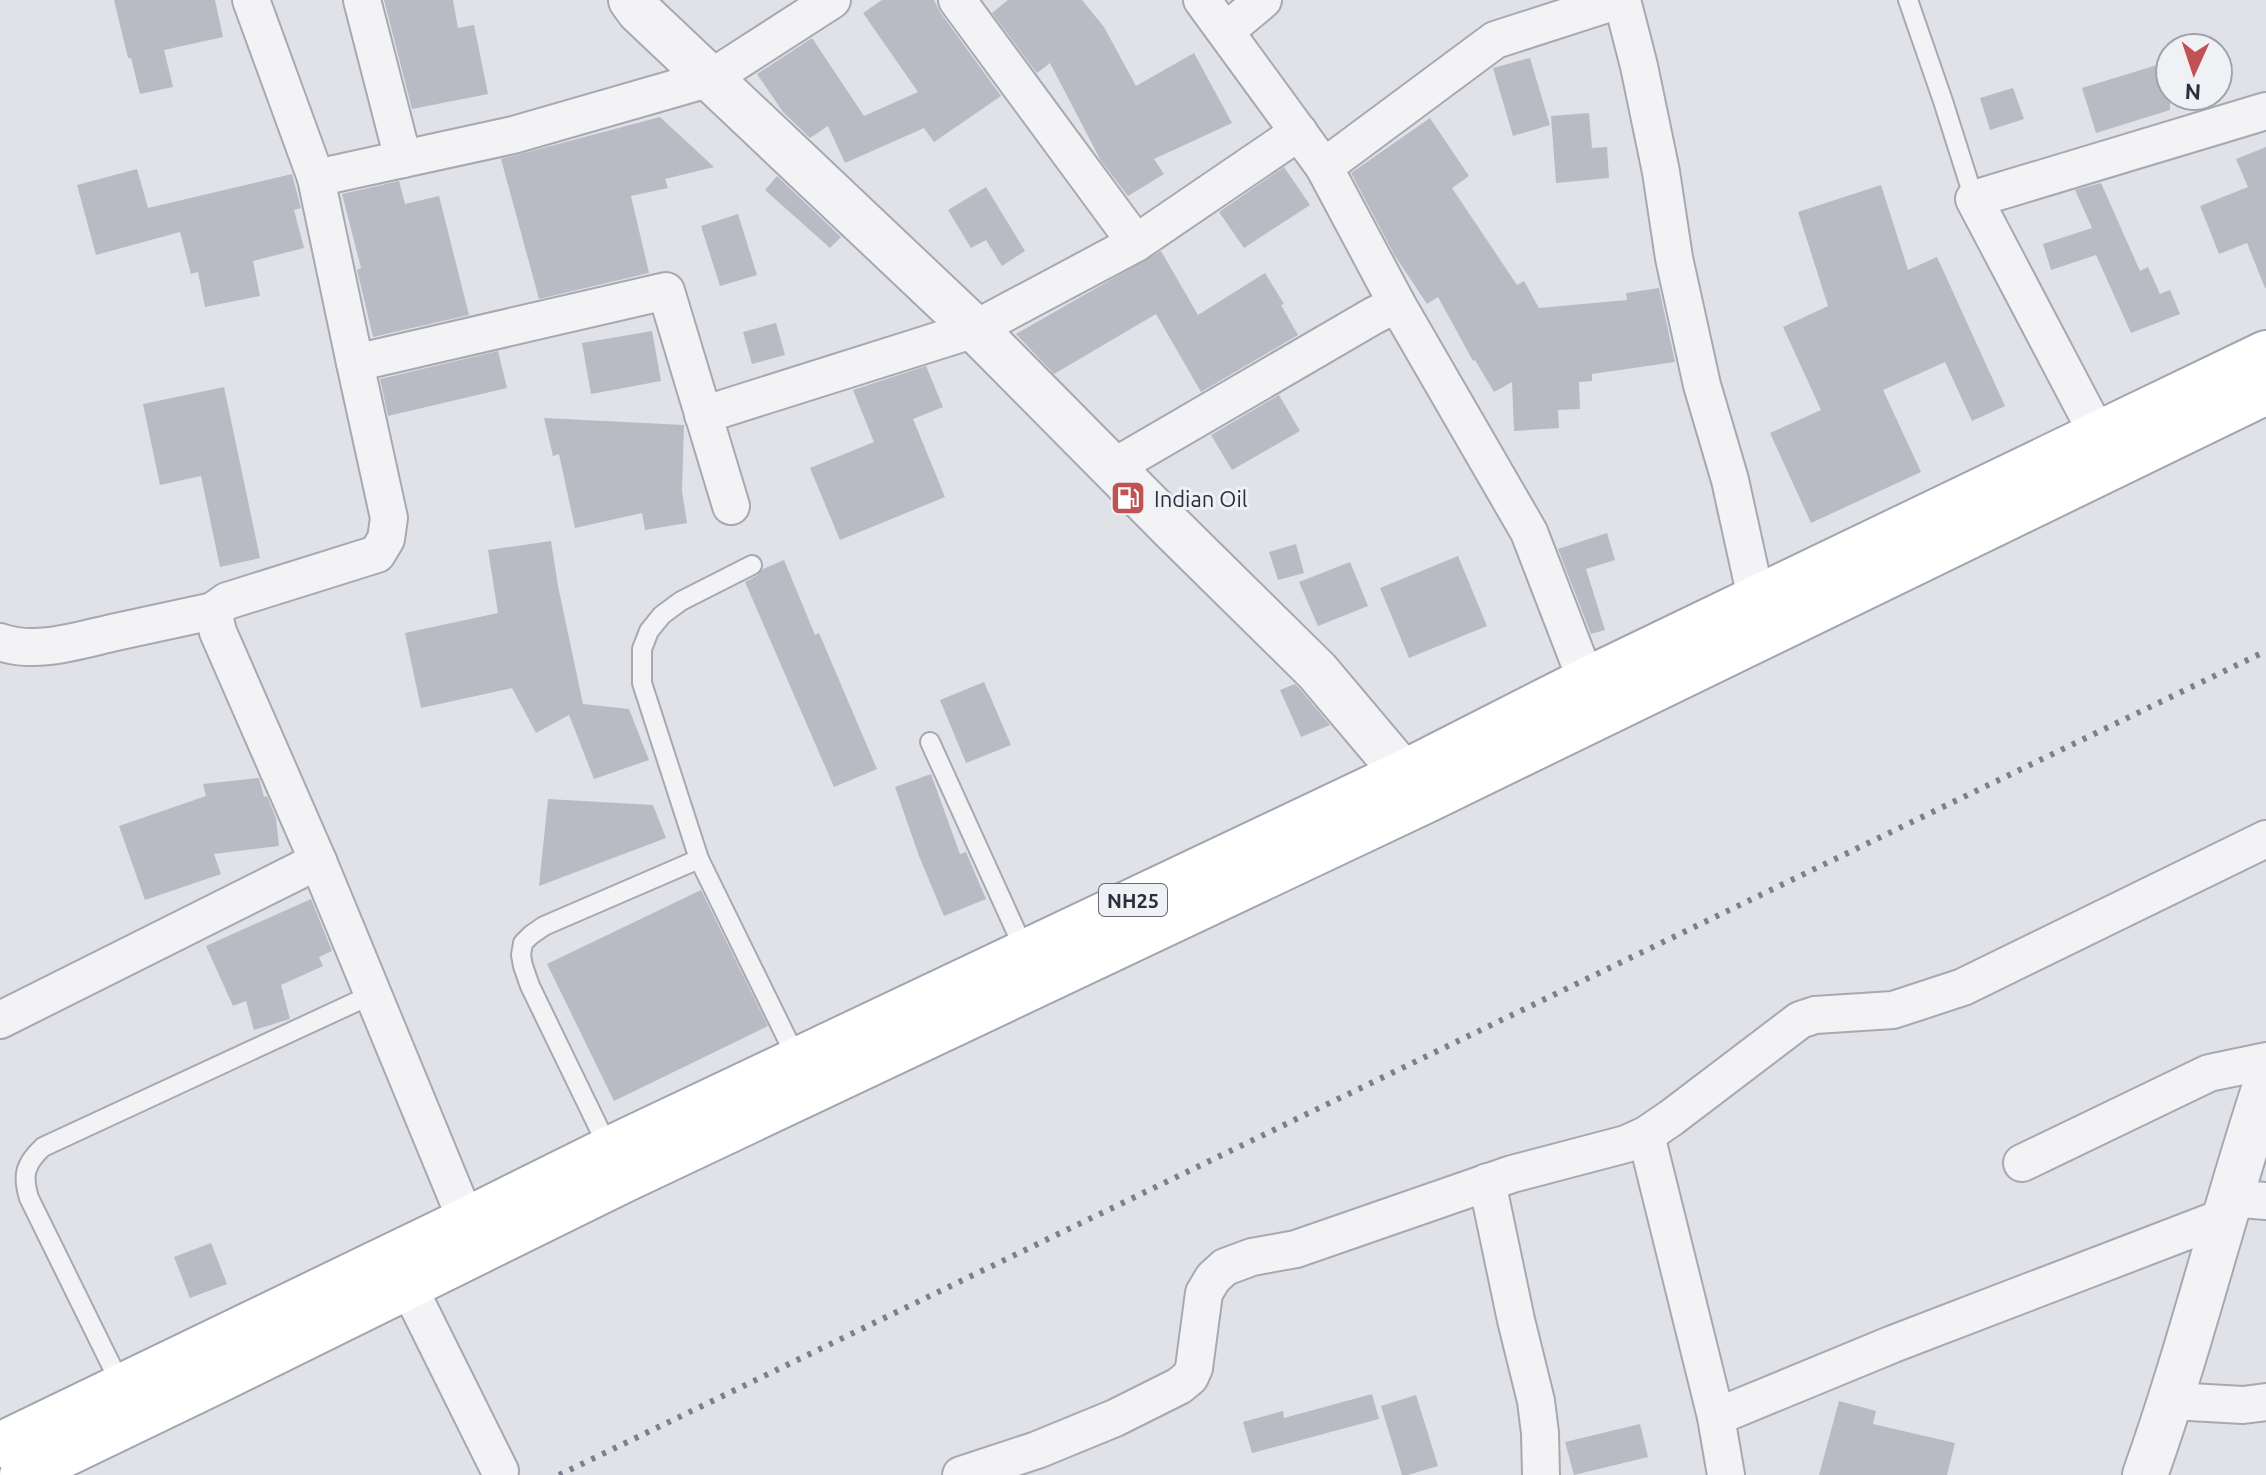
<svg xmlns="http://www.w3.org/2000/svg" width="2266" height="1475" viewBox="0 0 2266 1475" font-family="Ubuntu,sans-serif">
	<rect width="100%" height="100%" fill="#e0e2e8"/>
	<g fill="#b8bbc4">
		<path d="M114,0H215L223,37L164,50L173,87L140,94L131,58H128Z"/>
		<path d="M384,0H453L458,28L474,25L488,94L412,109Z"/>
		<path d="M882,0H934L940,12L1001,96L934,142L924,128L845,163L828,126L810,138L783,112L757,74L812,38L864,116L918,92L863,13Z"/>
		<path d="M1008,0H1082L1104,27L1136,86L1194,53L1232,123L1154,159L1164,174L1128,196L1101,161L1050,63L1037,73L1036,72L992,13Z"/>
		<path d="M1530,58L1550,125L1513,136L1493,68Z"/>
		<path d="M2170,61V110L2096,133L2082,88Z"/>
		<path d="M2013,88L2024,119L1990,130L1980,98Z"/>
		<path d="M1589,113L1592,148L1607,147L1609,178L1556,183L1551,116Z"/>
		<path d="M660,117L714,167L665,179L668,188L631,196L649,273L539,299L501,159Z"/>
		<path d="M1430,118L1469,176L1452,188L1517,285L1524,281L1539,308L1627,300L1626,293L1659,288L1675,362L1592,374V381L1579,382L1580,409L1558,410L1559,428L1514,431L1512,382L1494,392L1475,360L1473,361L1438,297L1427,304L1395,256L1351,173Z"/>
		<path d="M2266,147V288H2265L2247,243L2219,254L2200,206L2248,187L2236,159Z"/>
		<path d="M1284,167L1310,205L1244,248L1219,212Z"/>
		<path d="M137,169L148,208L292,174L301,208L294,210L304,248L253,261L260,296L205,307L198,272L191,274L180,232L96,255L77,185Z"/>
		<path d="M777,176L841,237L830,248L765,190Z"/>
		<path d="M399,181L405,204L439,196L469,315L373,337L357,270L361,268L342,194Z"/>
		<path d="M2101,183L2140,271L2148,267L2160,294L2170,290L2180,314L2131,333L2096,255L2051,270L2043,244L2092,228L2075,190Z"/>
		<path d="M1881,185L1908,270L1937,257L2005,406L1972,421L1945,362L1883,390L1921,472L1811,523L1770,433L1821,410L1783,327L1828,306L1798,212Z"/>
		<path d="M986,187L1025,251L1002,266L986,240L971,248L948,210Z"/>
		<path d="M738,214L757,275L720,286L701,226Z"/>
		<path d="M1161,251L1198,315L1265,273L1284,304L1281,305L1298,335L1201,392L1156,314L1054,374L1016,334Z"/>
		<path d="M776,323L785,355L752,364L743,332Z"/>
		<path d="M652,331L661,381L591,394L582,343Z"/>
		<path d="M498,351L507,388L388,416L380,379Z"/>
		<path d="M926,366L943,407L913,419L945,497L840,540L810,468L874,442L853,390Z"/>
		<path d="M224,387L260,558L220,567L201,476L160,485L143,404Z"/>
		<path d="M1279,395L1300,431L1232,470L1211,435Z"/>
		<path d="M544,418L684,425L682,491L687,523L645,530L642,513L575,528L559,454L553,456Z"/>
		<path d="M1607,533L1615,560L1586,569L1605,630L1591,634L1558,549Z"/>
		<path d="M551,541L558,586L583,704L629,709L649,760L594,779L569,715L536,733L512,688L421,708L405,633L498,613L488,550Z"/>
		<path d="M1296,544L1304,573L1278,580L1269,552Z"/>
		<path d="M1458,556L1487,626L1409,658L1380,588Z"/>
		<path d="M784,560L815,635L819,633L877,769L834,787L745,582L758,575L763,569Z"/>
		<path d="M1350,562L1368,606L1318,626L1299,582Z"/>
		<path d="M984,682L1011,745L966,763L940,700Z"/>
		<path d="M1295,684L1299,688L1330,725L1301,737L1280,690Z"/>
		<path d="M931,774L960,854L966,852L986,899L944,916L919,856L895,787Z"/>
		<path d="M259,778L264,797L267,796L276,818L279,846L214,854L221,874L145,900L119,826L206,796L203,784Z"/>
		<path d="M548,799L653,805L666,838L539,886Z"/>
		<path d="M701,890L768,1026L614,1101L547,964Z"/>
		<path d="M311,899L332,951L319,957L323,966L281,985L290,1019L254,1030L246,1001L233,1006L206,946Z"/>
		<path d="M211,1243L227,1284L190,1298L174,1257Z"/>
		<path d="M1372,1394L1379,1419L1252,1453L1243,1422L1283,1411L1284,1418Z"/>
		<path d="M1416,1395L1438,1466L1408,1475H1402L1381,1406Z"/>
		<path d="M1839,1401L1876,1411L1873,1424L1955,1443L1947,1475H1819Z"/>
		<path d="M1640,1424L1648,1457L1574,1475L1565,1442Z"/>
	</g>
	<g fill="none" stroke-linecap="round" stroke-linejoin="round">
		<g stroke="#a6a9b1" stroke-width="22">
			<g id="service">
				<path d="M1908,0L1943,101L1974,199"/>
				<path d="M752,565L681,601L662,615L649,631L642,649V683L699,859L797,1059"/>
				<path d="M930,742L1025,951"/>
				<path d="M609,1149L530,986L523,966L521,955L523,943L531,935L544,926L699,859"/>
				<path d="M122,1387L29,1198C22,1175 25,1164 43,1147L373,994"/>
			</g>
		</g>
		<g stroke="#a6a9b1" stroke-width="40">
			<g id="minor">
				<path d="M251,0L316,178"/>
				<path d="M362,0L403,159"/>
				<path d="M957,0L1136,243"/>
				<path d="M1202,0L1324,167L1397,304L1529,532L1586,680"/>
				<path d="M1622,0L1639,66L1661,172L1674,258L1702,385L1730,480L1756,598"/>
				<path d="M1226,31L1263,0"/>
				<path d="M1324,167L1495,40L1619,0"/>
				<path d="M355,363L389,518L386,539L377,554L227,601L213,611L218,632L318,861L466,1220"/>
				<path d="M703,415L975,329L1136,243L1299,132"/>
				<path d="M2097,433L1974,199L2266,111"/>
				<path d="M1112,468L1373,316L1397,304"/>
				<path d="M731,506L666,291L355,363L316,178L513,135L711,78L832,0"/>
				<path d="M0,642C36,655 80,640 116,632C148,625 180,618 213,611"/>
				<path d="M0,1020L318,861"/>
				<path d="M1646,1135L1716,1417L1726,1475"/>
				<path d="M2022,1163L2209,1073L2266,1061"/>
				<path d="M1487,1182L1516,1320L1536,1401L1540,1433L1541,1475"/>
				<path d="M2230,1198L2266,1201"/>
				<path d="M408,1286L500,1471"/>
				<path d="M2172,1401L2243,1405L2266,1402"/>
				<path d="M1716,1417L1893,1344L2224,1217"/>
				<path d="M961,1475L1037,1450L1115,1418L1179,1386L1190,1377L1194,1368L1204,1293L1213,1278L1225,1267L1252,1257L1296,1249L1512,1174L1626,1144L1646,1135L1671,1118L1800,1020L1815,1015L1893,1010L1963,987L2266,839"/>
			</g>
		</g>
		<g stroke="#a6a9b1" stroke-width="48">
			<g id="tertiary">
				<path d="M631,0L639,11L975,329L1173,529L1317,671L1403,773"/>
				<path d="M2145,1475C2191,1346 2223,1213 2266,1083"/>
			</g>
		</g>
		<g stroke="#a1a5b2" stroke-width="48">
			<g id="primary">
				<path d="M0,1445L466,1220L609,1149L1403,773L1586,680L2266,353"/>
				<path d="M22,1475L215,1382L622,1181L1427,800L2266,392"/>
			</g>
		</g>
		<use href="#service" stroke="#f3f3f6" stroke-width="18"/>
		<use href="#minor" stroke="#f3f3f6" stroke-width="36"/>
		<use href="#tertiary" stroke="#f3f3f6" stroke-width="44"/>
		<use href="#primary" stroke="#fff" stroke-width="44"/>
		<path stroke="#7b8090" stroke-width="6" stroke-dasharray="4 8" stroke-linecap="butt" d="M559,1475L2266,651"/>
	</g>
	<defs>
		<g id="fuel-square" transform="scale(1.8)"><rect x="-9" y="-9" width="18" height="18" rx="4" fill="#c05254" stroke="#f0f1f5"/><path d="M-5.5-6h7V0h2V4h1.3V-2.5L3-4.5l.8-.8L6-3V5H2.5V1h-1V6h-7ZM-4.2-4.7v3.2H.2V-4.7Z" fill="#fff"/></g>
	</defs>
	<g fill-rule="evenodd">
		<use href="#fuel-square" x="1128" y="498"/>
	</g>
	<g text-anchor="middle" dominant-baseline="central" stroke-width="6" stroke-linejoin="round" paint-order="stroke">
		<rect fill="#f0f1f5" stroke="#656974" stroke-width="2" x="1099" y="884" width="68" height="32" rx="6"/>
		<g font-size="20" font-weight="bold" fill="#2a2f3d">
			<text x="1133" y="900">NH25</text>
		</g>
		<g font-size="22" fill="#2a2f3d" stroke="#f0f1f5" text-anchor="start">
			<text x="1154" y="498">Indian Oil</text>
		</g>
	</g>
	<g transform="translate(2194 72) rotate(183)"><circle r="38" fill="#f0f1f5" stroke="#a1a3ab" stroke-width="2"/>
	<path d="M0-6L14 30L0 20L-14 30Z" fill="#c05254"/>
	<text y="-12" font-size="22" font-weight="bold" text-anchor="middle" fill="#2a2f3d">N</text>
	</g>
</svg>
